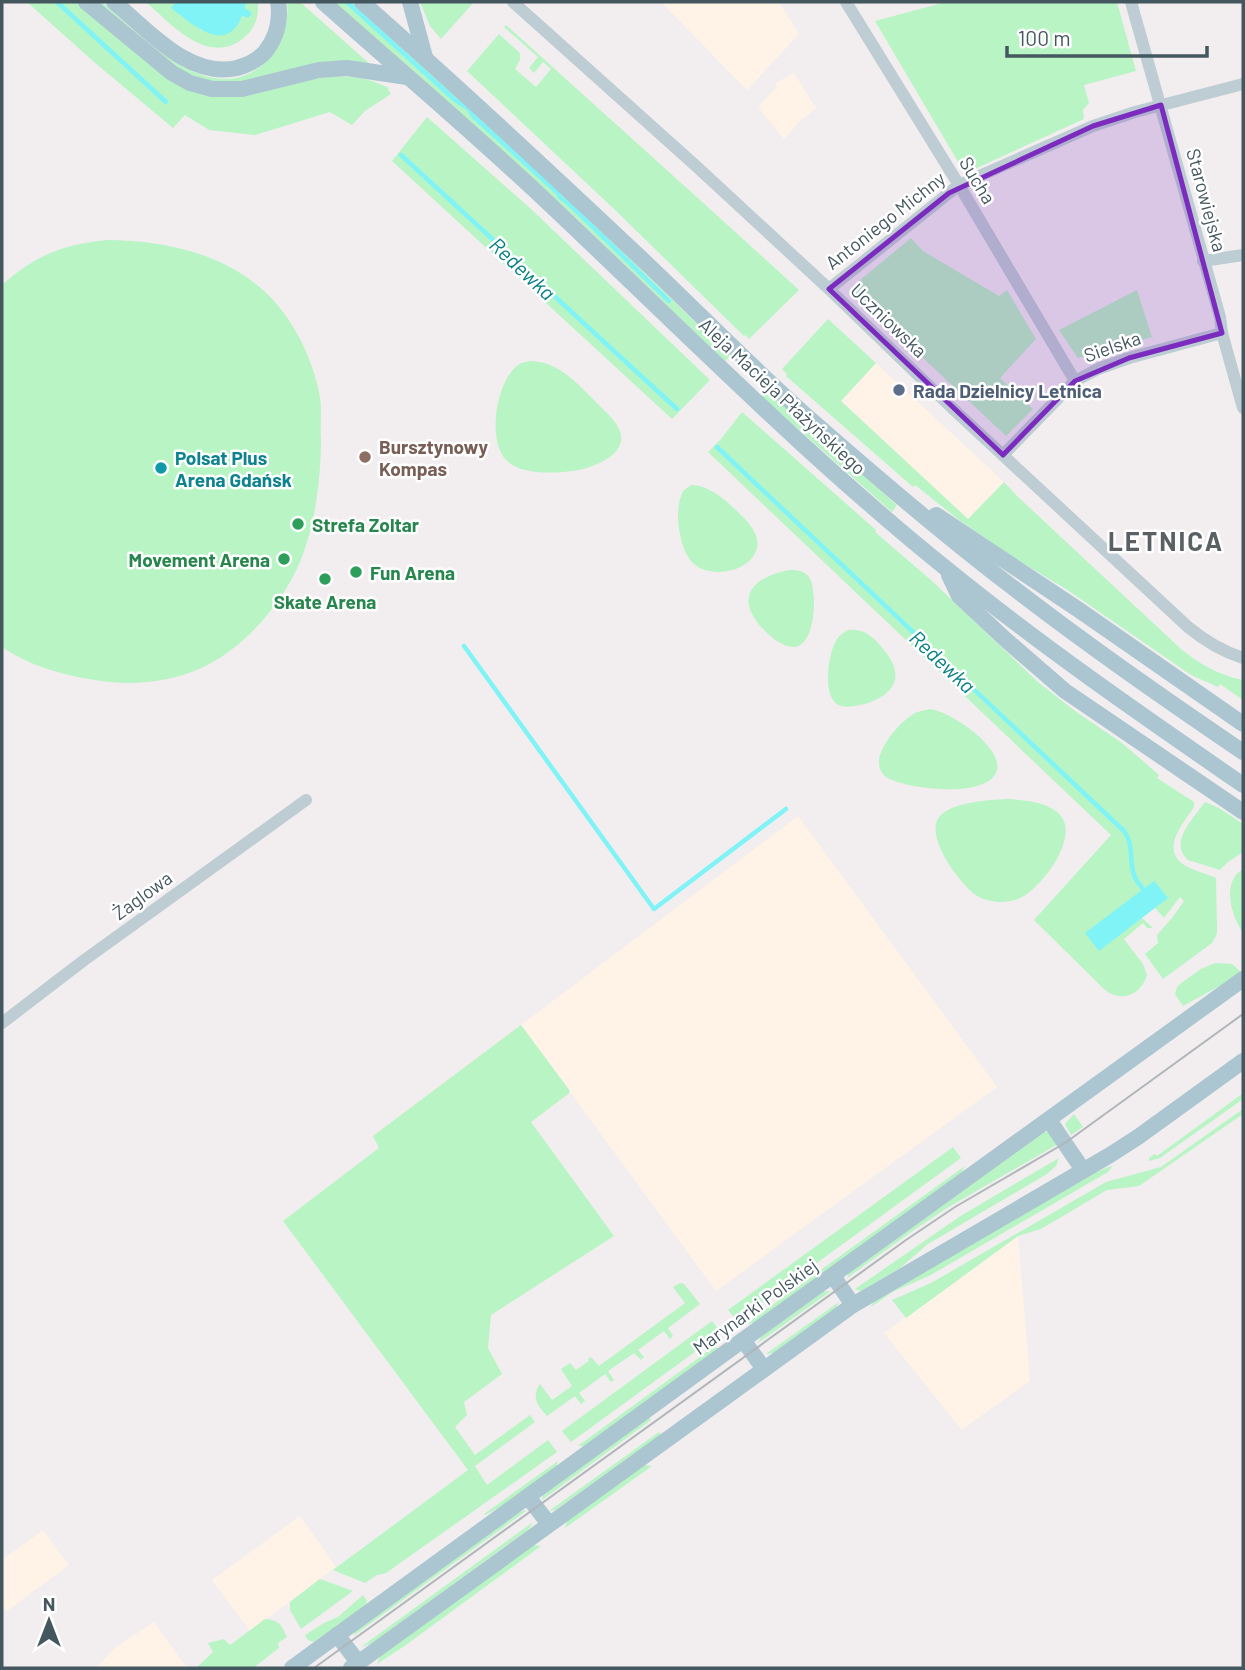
<svg xmlns="http://www.w3.org/2000/svg" width="1245" height="1670" viewBox="0 0 1245 1670" font-family="Barlow,sans-serif">
	<rect width="100%" height="100%" fill="#f2eeef"/>
	<g fill="#fef3e6">
		<path d="M661,2H779L799,34L747,90Z"/>
		<path d="M794,73L816,108L801,120L784,139L758,107L777,87L776,83Z"/>
		<path d="M876,363L1004,482L969,520L841,401Z"/>
		<path d="M798,816L997,1087L716,1291L521,1025Z"/>
		<path d="M1018,1236L1030,1381L963,1429H961L884,1333Z"/>
		<path d="M300,1516L336,1567L250,1631L212,1580Z"/>
		<path d="M43,1530L69,1565L7,1611L2,1606V1560Z"/>
		<path d="M154,1622L187,1668H96L116,1647Z"/>
	</g>
	<g fill="#b8f4c4">
		<path d="M27,2H77L171,81C249,128 313,48 389,88L388,90L391,94L365,111L352,125L330,112L255,135L209,130L185,115L173,128L94,62Z"/>
		<path d="M96,2H102C142,36 212,114 267,61C283,45 289,24 287,2H300L371,65L243,81L222,82L205,80L181,70Z"/>
		<path d="M146,2H176L172,8L202,31L239,22L242,16L247,18L245,8L246,2H258C259,18 254,31 241,40C206,65 170,23 146,2Z"/>
		<path d="M334,2H352L582,212L730,356L725,361L576,218Z"/>
		<path d="M420,2H474L441,39L430,26Z"/>
		<path d="M946,2H1117L1136,71L1084,85L1089,103L1083,110L1084,119L968,172H964L875,21Z"/>
		<path d="M506,25L710,209L799,290L749,339L745,335L744,336L613,208L467,71L499,34L520,53V60L515,69L536,87L551,69L543,62L534,73L529,68L538,57L504,27Z"/>
		<path d="M427,117L531,209L710,380L672,419L392,161Z"/>
		<path d="M911,238L923,251L999,296L1007,290L1036,339L1000,378L1033,409L1006,436L855,294L853,286Z"/>
		<path d="M107,240C162,240 223,253 264,291C293,317 313,359 320,397C322,411 320,426 321,439C321,478 315,528 299,564C281,606 242,650 199,669C167,683 129,686 95,680C62,675 30,666 2,647V285C34,256 64,244 107,240Z"/>
		<path d="M1137,290L1152,337L1078,358L1059,330Z"/>
		<path d="M828,319L876,363L841,401L968,519L1004,482L1017,496L1181,649C1201,665 1219,675 1243,680V700L1220,684L1218,687L1191,675L1066,589L1016,559L959,520L915,485L913,487L786,376L787,374L782,369Z"/>
		<path d="M531,361C558,362 575,381 593,399C601,408 612,416 618,427C631,451 601,464 583,469C563,474 521,476 506,460C487,440 496,382 517,366C521,362 526,362 531,361Z"/>
		<path d="M766,390L897,505L892,512L761,396Z"/>
		<path d="M742,412L876,530L875,532L932,581L1039,683L1075,711L1122,743L1159,775L1157,778L1194,802V807C1182,825 1157,853 1190,868C1198,872 1208,874 1216,878L1217,929V934L1212,943L1163,979L1145,954L1158,943L1157,935L1172,918L1184,901L1180,897L1164,918L1155,908L1167,898L1099,950L1142,918L1153,928H1147L1143,923L1124,939L1143,964L1147,975C1141,995 1122,1003 1105,990L1034,920L1111,835L708,452L721,439Z"/>
		<path d="M691,485C710,485 728,502 741,515C749,523 760,535 757,548C751,573 709,579 693,563C685,555 682,544 680,534C677,520 677,504 683,491Z"/>
		<path d="M790,570C797,570 805,571 809,577C818,591 816,649 792,647C782,646 772,638 765,631C733,599 751,577 790,570Z"/>
		<path d="M848,630C864,628 874,637 884,650C904,674 897,693 868,703C860,705 849,708 841,706C821,700 828,654 836,641C839,635 843,633 848,630Z"/>
		<path d="M930,709C950,711 1003,747 997,770C989,799 913,789 892,780C859,767 897,723 915,713C920,711 925,710 930,709Z"/>
		<path d="M1006,799C1023,800 1044,801 1057,812C1083,833 1044,884 1024,896C1016,901 1007,902 998,902C990,901 980,899 973,893C958,881 923,834 940,816C953,802 989,800 1006,799Z"/>
		<path d="M1205,802L1219,808L1243,824V852L1228,862L1220,870L1188,860C1168,842 1194,818 1205,802Z"/>
		<path d="M1243,869V933C1231,915 1221,882 1243,869Z"/>
		<path d="M1215,963L1232,964L1241,972L1227,982L1183,1006L1175,994L1177,987L1180,984L1201,969Z"/>
		<path d="M521,1025L570,1091L568,1094L531,1122L614,1236L491,1315L488,1348L502,1374L464,1402L467,1415L455,1427L475,1455L530,1415L535,1422L475,1466L487,1485L548,1440L557,1452L386,1573L377,1575L365,1583L333,1570L468,1470L283,1221L379,1148L373,1136Z"/>
		<path d="M1242,1092H1243V1099L1160,1158L1149,1161V1158L1155,1154L1157,1156L1242,1094Z"/>
		<path d="M1243,1109V1114L1139,1186L1107,1190L1041,1229L1018,1236L906,1318L892,1300L931,1283L1106,1182L1161,1167Z"/>
		<path d="M1074,1114L1083,1127L1071,1135L1065,1124Z"/>
		<path d="M1044,1132H1048L1058,1144L947,1208L914,1230L847,1278L849,1273Z"/>
		<path d="M953,1147L961,1158L737,1321L728,1310Z"/>
		<path d="M1059,1158L1056,1166L1047,1174L928,1244L900,1268L861,1291L855,1289L962,1215Z"/>
		<path d="M965,1166L960,1175L754,1323L746,1324Z"/>
		<path d="M1111,1166L1112,1167L1108,1172L929,1276L894,1291L871,1307L873,1302L1092,1174Z"/>
		<path d="M680,1283L684,1284L700,1304L668,1328L673,1336L670,1339L664,1331L638,1350L644,1357L641,1360L634,1353L608,1371L614,1380L611,1382L605,1374L579,1393L585,1401L581,1404L575,1396L547,1416C538,1406 531,1397 540,1384L552,1400L572,1386L561,1369L570,1363L576,1370L589,1361L588,1359L591,1357L599,1366L685,1303L673,1287Z"/>
		<path d="M828,1291H831L758,1343L761,1337L823,1292Z"/>
		<path d="M839,1302L836,1308L774,1353L766,1354Z"/>
		<path d="M712,1321L721,1333L571,1442L562,1431Z"/>
		<path d="M715,1346L718,1349L585,1446H578Z"/>
		<path d="M649,1417L651,1420L542,1500L543,1495Z"/>
		<path d="M659,1432L661,1435L555,1510L549,1511Z"/>
		<path d="M558,1461L556,1467L504,1505L485,1515L484,1514Z"/>
		<path d="M644,1465L652,1466L565,1528L567,1521Z"/>
		<path d="M525,1510L526,1511L353,1636L355,1631L520,1512Z"/>
		<path d="M533,1522L529,1529L371,1644L361,1647Z"/>
		<path d="M533,1545L541,1546L403,1647L377,1664L380,1656Z"/>
		<path d="M320,1579L353,1591L301,1629L290,1610V1602Z"/>
		<path d="M363,1595L367,1601L366,1606L314,1642L308,1640L305,1635L324,1623L338,1617Z"/>
		<path d="M265,1619C279,1620 281,1624 287,1637L278,1643L279,1648L253,1668H196L213,1652L208,1643L224,1639L230,1645Z"/>
	</g>
	<g fill="#80f3f7">
		<path d="M176,2H246L245,8L252,13L248,18L242,16C226,56 192,24 171,8Z"/>
		<path d="M1154,881L1168,898L1099,951L1085,933Z"/>
	</g>
	<g fill="none" stroke-linecap="round" stroke-linejoin="round">
		<g stroke="#80f3f7" stroke-width="4.5">
			<path d="M57,2L166,102"/>
			<path d="M347,2L455,100L468,108L474,117L558,193L561,198L567,202L669,301"/>
			<path d="M401,155L677,409"/>
			<path d="M717,447L1124,831C1134,844 1129,860 1134,875C1136,881 1140,885 1143,889"/>
			<path d="M464,646L654,909L786,809"/>
		</g>
		<g stroke="#bdcdd3" stroke-width="12">
			<path d="M513,2L696,166L829,289L951,407L1188,627C1205,641 1221,651 1243,658"/>
			<path d="M846,2L959,185L1075,381"/>
			<path d="M1131,2L1220,317L1222,333L1243,408"/>
			<path d="M1203,261L1243,255"/>
			<path d="M829,289L959,185L1093,126L1135,112L1243,84"/>
			<path d="M1003,455L1075,381L1098,369L1129,358L1222,333"/>
			<path d="M2,1023L83,961L306,800"/>
		</g>
		<g stroke="#abc5d1" stroke-width="16">
			<path d="M86,2L172,73L190,83L212,89H242L319,70L347,68L407,77"/>
			<path d="M114,2C148,30 189,79 237,68C247,65 258,60 265,52C277,37 281,20 278,2"/>
			<path d="M323,2C397,68 473,132 545,200C678,325 806,456 948,570C1043,647 1143,716 1243,785"/>
			<path d="M362,2C458,87 552,174 645,262C700,314 753,369 810,419C874,475 939,531 1007,583C1083,642 1163,698 1243,752"/>
			<path d="M410,2L425,57"/>
			<path d="M936,515L1079,610L1243,724"/>
			<path d="M949,575L959,596L1006,640L1065,691L1243,812"/>
			<path d="M1049,1120L1083,1170"/>
			<path d="M833,1276L853,1305"/>
			<path d="M743,1340L764,1369"/>
			<path d="M528,1497L549,1524"/>
			<path d="M337,1635L358,1662"/>
			<path d="M292,1668L725,1353L1243,979"/>
			<path d="M351,1668L853,1305L1110,1155L1138,1137L1243,1061"/>
		</g>
		<path stroke="#b0b6ba" stroke-width="2" d="M314,1668L906,1240L955,1207L1065,1143L1243,1014"/>
	</g>
	<path fill="#7b2cbf" fill-opacity="0.2" stroke="#7b2cbf" stroke-width="5" stroke-linejoin="round" d="M1161,105L1222,333L1129,358L1075,381L1003,455L829,289L949,193L1093,126Z"/>
	<circle fill="#5c6f8a" stroke="#fff" stroke-width="2.5" cx="899" cy="390" r="7"/>
	<circle fill="#8d6e63" stroke="#fff" stroke-width="2.5" cx="365" cy="457" r="7"/>
	<circle fill="#0f9aa8" stroke="#fff" stroke-width="2.5" cx="161" cy="468" r="7"/>
	<g fill="#2e9e5b" stroke="#fff" stroke-width="2.5">
		<circle cx="298" cy="524" r="7"/>
		<circle cx="284" cy="559" r="7"/>
		<circle cx="356" cy="572" r="7"/>
		<circle cx="325" cy="579" r="7"/>
	</g>
	<g text-anchor="middle" dominant-baseline="central" stroke-width="5" stroke-linejoin="round" paint-order="stroke">
		<g font-size="19" fill="#44575f" stroke="#fff">
			<text transform="translate(978 180) rotate(59)">Sucha</text>
			<text transform="translate(1207 200) rotate(75)">Starowiejska</text>
			<text transform="translate(885 220) rotate(-38)">Antoniego Michny</text>
			<text transform="translate(889 320) rotate(44)">Uczniowska</text>
			<text transform="translate(1112 346) rotate(-19)">Sielska</text>
			<text transform="translate(783 396) rotate(43)">Aleja Macieja Płażyńskiego</text>
			<text transform="translate(142 895) rotate(-36)">Żaglowa</text>
			<text transform="translate(755 1306) rotate(-36)">Marynarki Polskiej</text>
		</g>
		<g font-size="19" font-weight="bold" fill="#4e5e75" stroke="#fff" text-anchor="start">
			<text x="913" y="390">Rada Dzielnicy Letnica</text>
		</g>
		<g font-size="19" font-weight="bold" fill="#785e54" stroke="#fff" text-anchor="start">
			<text x="379" y="446">Bursztynowy<tspan x="379" dy="22">Kompas</tspan></text>
		</g>
		<g font-size="19" font-weight="bold" fill="#0d838f" stroke="#fff" text-anchor="start">
			<text x="175" y="457">Polsat Plus<tspan x="175" dy="22">Arena Gdańsk</tspan></text>
		</g>
		<g font-size="19" font-weight="bold" fill="#27864d" stroke="#fff" text-anchor="start">
			<text x="312" y="524">Strefa Zoltar</text>
			<text x="270" y="559" text-anchor="end">Movement Arena</text>
			<text x="370" y="572">Fun Arena</text>
			<text x="325" y="601" text-anchor="middle">Skate Arena</text>
		</g>
		<g font-size="21" font-style="italic" fill="#058084" stroke="#fff">
			<text transform="translate(523 268) rotate(43)">Redewka</text>
			<text transform="translate(943 661) rotate(43)">Redewka</text>
		</g>
		<g font-size="26" font-weight="bold" letter-spacing="2" fill="#5a6165" stroke="#fff">
			<text x="1166" y="540">LETNICA</text>
		</g>
	</g>
	<rect width="1245" height="1670" fill="none" stroke="#44575f" stroke-width="7"/>
	<g transform="translate(49 1621)" stroke="#ffffff" stroke-width="5" paint-order="stroke">
	<path d="M0-5L12 26L0 18L-12 26Z" fill="#44575f"/>
	<text y="-10" font-size="19" font-weight="bold" text-anchor="middle" fill="#44575f">N</text>
	</g>
	<path d="M1007 46v10h200v-10" fill="none" stroke="#44575f" stroke-width="3.5"/>
	<text x="1018" y="46" font-size="21" fill="#44575f" stroke="#ffffff" stroke-width="5" paint-order="stroke">100 m</text>
</svg>
